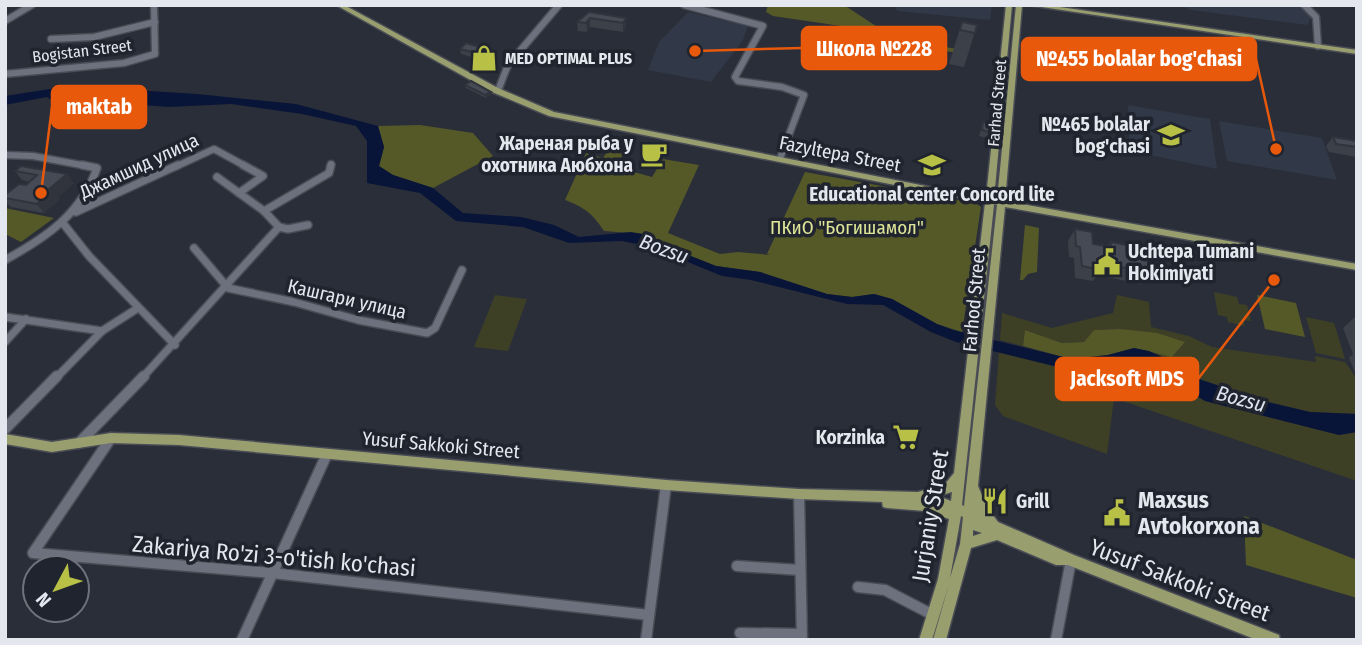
<svg xmlns="http://www.w3.org/2000/svg" width="1362" height="645" viewBox="0 0 1362 645" font-family="'Fira Sans Condensed',sans-serif">
	<rect width="100%" height="100%" fill="#2a2e38"/>
	<g fill="#313847">
		<path d="M895,5H992L990,20L897,11Z"/>
		<path d="M1179,5H1300L1311,16L1308,25L1191,10Z"/>
		<path d="M688,12L748,26L743,40L711,82L648,70L659,42Z"/>
		<path d="M1128,105L1210,119L1217,169L1130,151Z"/>
		<path d="M1219,121L1322,138L1337,180L1227,161Z"/>
	</g>
	<g fill="#3e4026">
		<path d="M1214,292L1237,297L1239,304L1247,305L1251,321L1243,320L1245,326L1228,322L1227,317L1218,315Z"/>
		<path d="M495,295L527,299L508,351L474,347Z"/>
		<path d="M1117,295L1149,302L1151,327L1189,336L1212,347L1316,362L1315,356L1345,362L1357,379V414L1310,412L1264,401L1190,376L1169,360L1149,351L1172,357L1185,342L1120,329L1094,330L1084,342L1062,343L1025,330L1023,346L1000,340L1002,313L1052,328L1113,313Z"/>
		<path d="M1306,317L1334,323L1345,359L1316,353Z"/>
		<path d="M999,352L1074,371L1138,361L1205,401L1339,435L1357,432V481L1114,398L1107,454L1003,416L995,405Z"/>
	</g>
	<g fill="#555928">
		<path d="M768,5L847,7L885,32L886,37L969,51L966,54L856,38L841,26L773,16L766,12Z"/>
		<path d="M420,125L473,133L493,156L433,188L393,175L379,166L384,147L378,126Z"/>
		<path d="M611,146L629,150L612,166L652,177L663,159L699,165L668,233L720,254L738,252L771,255L767,254L805,172L975,203L981,207L962,332L937,324L892,299L874,294L852,297L827,294L760,272L716,266L678,251L643,234L604,231C593,214 584,207 565,200L586,153L603,158Z"/>
		<path d="M5,208L54,218L21,242L5,234Z"/>
		<path d="M1025,225L1039,228L1037,272L1028,274L1023,280H1020Z"/>
		<path d="M1257,295L1296,303L1305,337L1265,329Z"/>
		<path d="M1120,329L1157,333L1185,342L1172,357L1134,348L1108,355L1071,359L1023,346L1025,330L1062,343L1084,342L1094,330Z"/>
		<path d="M1244,516L1357,560V598L1246,565Z"/>
	</g>
	<path fill="#091538" d="M69,86L197,94L296,104L378,126L384,147L379,166L393,175L433,188L463,213L521,217L554,225L579,237L631,232L643,234L678,251L716,266L760,272L827,294L852,297L874,294L892,299L937,324L953,330L1071,359L1108,355L1134,348L1149,351L1169,360L1190,376L1264,401L1310,412L1357,414V432L1339,435L1205,401L1138,361L1074,371L956,342L931,332L883,305L847,304L751,280L722,276L651,247L622,241L569,243L523,227L456,221L420,193L367,183V141L356,126L302,114L231,104L169,107L126,104L62,107L47,97L5,105V96Z"/>
	<g fill="none" stroke-linecap="round" stroke-linejoin="round">
		<g stroke="#494c55" stroke-width="9">
			<g id="minor-far2">
				<path d="M684,5L763,26L735,77L738,81L782,87L804,95L781,156"/>
				<path d="M1304,5L1316,17L1318,46"/>
				<path d="M5,21L32,5"/>
				<path d="M51,39L94,37L155,22"/>
				<path d="M5,74L124,63L155,54L154,5"/>
				<path d="M499,88L508,65L559,5"/>
				<path d="M5,155L33,156L92,167"/>
				<path d="M175,167L214,149L247,167"/>
				<path d="M330,167L331,164"/>
			</g>
		</g>
		<g stroke="#494c55" stroke-width="10">
			<g id="minor-far1">
				<path d="M239,193L263,176L243,165"/>
				<path d="M264,211L329,173L331,165"/>
				<path d="M76,212L178,165"/>
				<path d="M62,222L89,256L175,345"/>
				<path d="M279,227L288,229L308,225"/>
				<path d="M194,248L228,288L294,302L358,320L427,333L435,328L462,270"/>
				<path d="M5,260C47,237 81,214 97,168L82,165"/>
				<path d="M5,317L102,331L138,308"/>
				<path d="M5,342L26,319"/>
				<path d="M56,378L102,331"/>
				<path d="M142,378L279,227L264,211L217,177"/>
			</g>
		</g>
		<g stroke="#494c55" stroke-width="13">
			<g id="minor">
				<path d="M5,429L57,376"/>
				<path d="M111,438L33,553L272,573L649,615"/>
				<path d="M79,443L144,376"/>
				<path d="M799,494L802,640"/>
				<path d="M737,566L800,570"/>
				<path d="M858,587L885,590L933,615"/>
				<path d="M740,633L801,634"/>
				<path d="M242,640L327,454"/>
				<path d="M646,640L666,485"/>
				<path d="M1056,640L1071,560"/>
			</g>
		</g>
		<g stroke="#494c55" stroke-width="3">
			<g id="major">
				<path d="M336,5H344L498,88L554,112L986,198L1006,5H1012L994,199L997,200L1016,5H1022L1005,201L1357,264V270L1005,207L978,486L987,507L998,522L1074,555L1279,635L1280,640H1257L1068,565H1056L997,540L971,548L946,640H933L949,584L932,640H919L938,579L949,519L925,511L887,508L883,507L882,502L799,499L666,490L179,445L111,443L52,452L5,444V434L52,442L111,433L179,435L666,480L799,489L918,492L945,484L954,473L985,203L549,116L492,92ZM994,205H997L964,506L962,505ZM952,492L951,501L938,496ZM961,516L963,517L960,544L950,578ZM973,530L982,533L973,536Z"/>
				<path d="M1028,5H1046L1357,50V54Z"/>
			</g>
		</g>
		<use href="#minor-far2" stroke="#6c717d" stroke-width="6"/>
		<use href="#minor-far1" stroke="#6c717d" stroke-width="7"/>
		<use href="#minor" stroke="#6c717d" stroke-width="10"/>
		<use href="#major" fill="#989e6e" fill-rule="evenodd"/>
	</g>
	<g fill="#3c4049">
		<path d="M589,12L626,18V27L623,32L590,27L587,32L578,31L577,22Z"/>
		<path d="M962,22L977,25L964,67L949,64Z"/>
		<path d="M1034,47L1051,62L1049,68L1031,65V53Z"/>
		<path d="M460,49L493,51L498,62L492,67L486,65L485,61L461,54Z"/>
		<path d="M1170,58L1186,70L1181,79L1167,77L1166,67Z"/>
		<path d="M465,85L491,92V95L486,98L466,88Z"/>
		<path d="M983,122L989,132L987,138L979,136Z"/>
		<path d="M1333,137L1357,141V157L1329,152L1326,146Z"/>
		<path d="M15,171L74,183L58,197L60,199L44,213L11,207L5,201V195L26,185L30,182L22,180Z"/>
		<path d="M1075,229L1093,244L1108,246L1111,242L1149,272L1141,284L1107,277V273L1099,272L1093,281L1075,278L1074,258L1069,257L1068,241Z"/>
		<path d="M1355,317H1357V377L1349,358L1353,354L1343,328Z"/>
	</g>
	<g fill="#31343c">
		<path d="M590,18V27L587,32L586,23Z"/>
		<path d="M626,18V27L623,32V23Z"/>
		<path d="M497,56L498,62L492,67L491,61Z"/>
		<path d="M491,92V95L486,98L485,95Z"/>
		<path d="M67,174L74,183L58,197L60,199L44,213L37,204L49,189Z"/>
	</g>
	<g fill="#464a55" stroke="#31343c" stroke-width="2">
		<path d="M589,12L626,18L623,23L590,18L586,23L577,22Z"/>
		<path d="M962,22L977,25L975,33L960,30Z"/>
		<path d="M466,43L493,51L487,56L460,49Z"/>
		<path d="M490,54L497,56L491,61L484,59Z"/>
		<path d="M471,81L491,92L485,95L465,85Z"/>
		<path d="M983,122L990,124L989,132L982,130Z"/>
		<path d="M1333,137L1357,141V147L1336,144Z"/>
		<path d="M21,166L67,174L49,189L52,190L37,204L5,198V195L19,184L26,185L37,175L15,171Z"/>
		<path d="M1075,229L1092,232L1093,244L1111,247V242L1147,249L1149,272L1120,267L1114,266V262L1099,259L1100,270L1082,266L1080,247L1076,246Z"/>
	</g>
	<defs>
		<g id="shop-bare" transform="scale(2.1)"><path d="M-5-2.5h2.3a2.7 3.5 0 0 1 5.4 0H5L5.5 6h-11ZM-1.5-2.5h3a1.5 2.3 0 0 0-3 0Z" fill="#b9c046" stroke="#20242e" stroke-width="2.5" paint-order="stroke"/></g>
		<g id="school-bare" transform="scale(2.1)"><path d="M0-5L7-2L0 1L-7-2ZM-4 1L0 2.5L4 1V4Q0 6-4 4Z" fill="#b9c046" stroke="#20242e" stroke-width="2.5" paint-order="stroke"/></g>
		<g id="cafe-bare" transform="scale(2.1)"><path d="M-5.5-4.5H6V0H3Q3 3.5 0 3.5H-2.5Q-5.5 3.5-5.5 0ZM3-3.2v2h1.7v-2ZM-6 4.5H4V6H-6Z" fill="#b9c046" stroke="#20242e" stroke-width="2.5" paint-order="stroke"/></g>
		<g id="civic-bare" transform="scale(2.1)"><path d="M-.6-6.5H3V-4.5H.6V-3L4-1V1h2V6H-6V1h2V-1L-.6-3ZM-1.2 2.5V6h2.4V2.5Z" fill="#b9c046" stroke="#20242e" stroke-width="2.5" paint-order="stroke"/></g>
		<g id="supermarket-bare" transform="scale(2.1)"><path d="M-6-5.5h2.5l.6 2H6L4.5 2H-2.5L-4.4-4H-6ZM-1.5 3.2a1.3 1.3 0 1 0 .1 0ZM3 3.2a1.3 1.3 0 1 0 .1 0Z" fill="#b9c046" stroke="#20242e" stroke-width="2.5" paint-order="stroke"/></g>
		<g id="restaurant-bare" transform="scale(2.1)"><path d="M-5-6h1v4h1v-4h1v4h1v-4h1v5L-1.5 .5V6h-2V.5L-5-1ZM5-6V6H3V1.5H1.5Q1.5-4 5-6Z" fill="#b9c046" stroke="#20242e" stroke-width="2.5" paint-order="stroke"/></g>
	</defs>
	<g fill-rule="evenodd">
		<use href="#shop-bare" x="484" y="58"/>
		<use href="#school-bare" x="1171" y="135"/>
		<use href="#cafe-bare" x="654" y="154"/>
		<use href="#school-bare" x="932" y="165"/>
		<use href="#civic-bare" x="1107" y="262"/>
		<use href="#supermarket-bare" x="906" y="437"/>
		<use href="#restaurant-bare" x="995" y="501"/>
		<use href="#civic-bare" x="1117" y="513"/>
	</g>
	<g text-anchor="middle" dominant-baseline="central" stroke-width="7" stroke-linejoin="round" paint-order="stroke">
		<g font-size="16" fill="#e4e7ee" stroke="#20242e">
			<text transform="translate(82 51) rotate(-7)">Bogistan Street</text>
			<text transform="translate(997 103) rotate(-85)">Farhad Street</text>
		</g>
		<g font-size="16" font-weight="bold" fill="#e4e7ee" stroke="#20242e" text-anchor="start">
			<text x="505" y="58">MED OPTIMAL PLUS</text>
		</g>
		<g font-size="19" font-weight="bold" fill="#e4e7ee" stroke="#20242e" text-anchor="end">
			<text x="1150" y="124">№465 bolalar<tspan x="1150" dy="22">bog'chasi</tspan></text>
			<text x="633" y="143">Жареная рыба у<tspan x="633" dy="22">охотника Аюбхона</tspan></text>
			<text x="932" y="194" text-anchor="middle">Educational center Concord lite</text>
			<text x="1128" y="251" text-anchor="start">Uchtepa Tumani<tspan x="1128" dy="22">Hokimiyati</tspan></text>
			<text x="885" y="437">Korzinka</text>
			<text x="1016" y="501" text-anchor="start">Grill</text>
		</g>
		<g font-size="19" fill="#e4e7ee" stroke="#20242e">
			<text transform="translate(840 154) rotate(11)">Fazyltepa Street</text>
			<text transform="translate(139 166) rotate(-25)">Джамшид улица</text>
			<text transform="translate(347 299) rotate(13)">Кашгари улица</text>
			<text transform="translate(974 300) rotate(-85)">Farhod Street</text>
			<text transform="translate(441 445) rotate(5)">Yusuf Sakkoki Street</text>
		</g>
		<g font-size="19" fill="#dfe698" stroke="#20242e">
			<text x="847" y="227">ПКиО "Богишамол"</text>
		</g>
		<g font-size="21" font-style="italic" fill="#dde4f1" stroke="#20242e">
			<text transform="translate(664 249) rotate(20)">Bozsu</text>
			<text transform="translate(1241 399) rotate(15)">Bozsu</text>
		</g>
		<g font-size="23" font-weight="bold" fill="#e4e7ee" stroke="#20242e" text-anchor="start">
			<text x="1138" y="500">Maxsus<tspan x="1138" dy="26">Avtokorxona</tspan></text>
		</g>
		<g font-size="23" fill="#e4e7ee" stroke="#20242e">
			<text transform="translate(930 516) rotate(-81)">Jurjaniy Street</text>
			<text transform="translate(274 556) rotate(5)">Zakariya Ro'zi 3-o'tish ko'chasi</text>
			<text transform="translate(1180 580) rotate(21)">Yusuf Sakkoki Street</text>
		</g>
	</g>
	<path fill="none" stroke="#e8590c" stroke-width="2.5" d="M695 51L802 48M1276 149L1256 59M41 193L52 107M1274 280L1198 379"/>
	<g fill="#e8590c" stroke="#20242e" stroke-width="2.5">
		<circle cx="695" cy="51" r="7"/>
		<circle cx="1276" cy="149" r="7"/>
		<circle cx="41" cy="193" r="7"/>
		<circle cx="1274" cy="280" r="7"/>
	</g>
	<g fill="#e8590c" stroke="#e8590c" stroke-width="2.5">
		<rect x="802" y="27" width="144" height="42" rx="7"/>
		<rect x="1022" y="38" width="234" height="42" rx="7"/>
		<rect x="52" y="86" width="94" height="42" rx="7"/>
		<rect x="1056" y="358" width="142" height="42" rx="7"/>
	</g>
	<g font-size="21" text-anchor="middle" font-weight="bold" fill="#fff">
		<text x="874" y="56">Школа №228</text>
		<text x="1139" y="66">№455 bolalar bog'chasi</text>
		<text x="99" y="114">maktab</text>
		<text x="1127" y="386">Jacksoft MDS</text>
	</g>
	<rect width="1362" height="645" fill="none" stroke="#e4e7ee" stroke-width="14"/>
	<g transform="translate(56 589) rotate(229)"><circle r="33" fill="#20242e" stroke="#6e727b" stroke-width="2"/>
	<path d="M0-5L12 26L0 18L-12 26Z" fill="#b9c046"/>
	<text y="-10" font-size="19" font-weight="bold" text-anchor="middle" fill="#e4e7ee">N</text>
	</g>
</svg>
